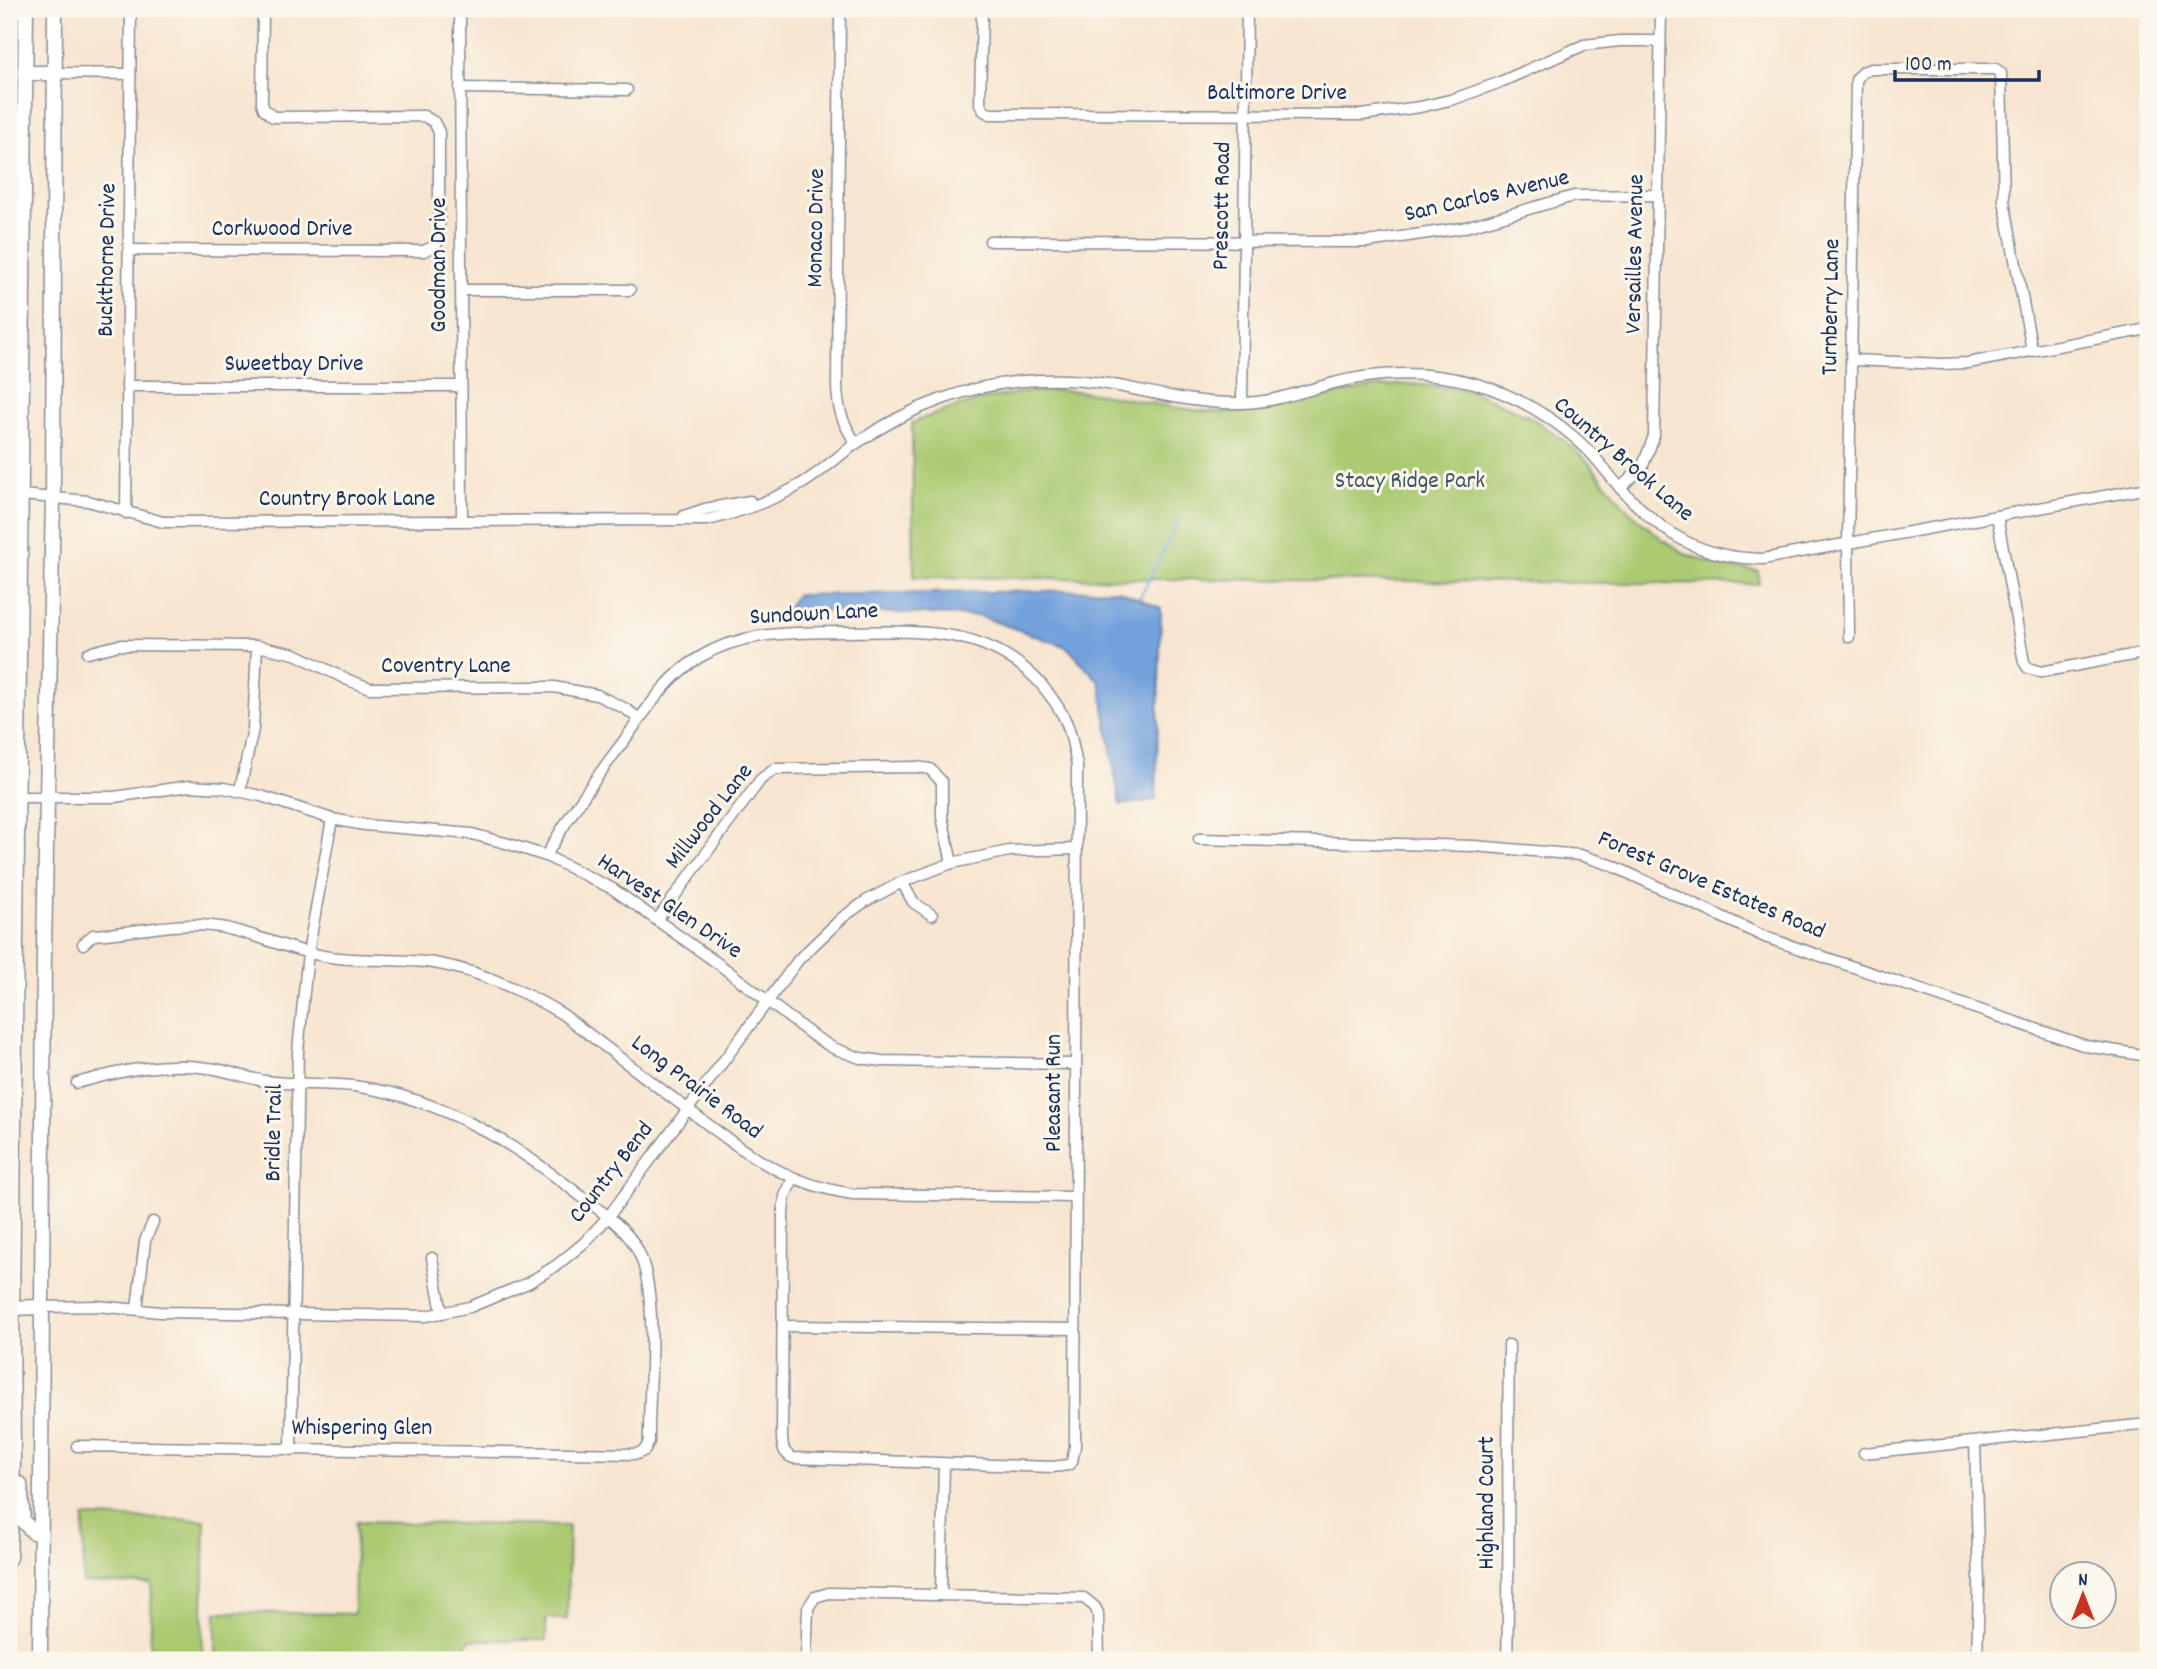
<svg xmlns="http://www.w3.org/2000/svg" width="2157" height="1669" viewBox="0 0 2157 1669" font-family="Dekko,sans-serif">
	<rect width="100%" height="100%" fill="#fbf7ec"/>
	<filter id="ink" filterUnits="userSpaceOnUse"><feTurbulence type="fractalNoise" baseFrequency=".0143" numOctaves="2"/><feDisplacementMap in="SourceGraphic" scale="14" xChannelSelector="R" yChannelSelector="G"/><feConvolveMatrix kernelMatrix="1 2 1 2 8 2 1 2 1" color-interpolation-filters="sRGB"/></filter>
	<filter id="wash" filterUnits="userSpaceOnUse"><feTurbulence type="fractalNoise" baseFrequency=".00686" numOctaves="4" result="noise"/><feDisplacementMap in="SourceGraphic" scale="28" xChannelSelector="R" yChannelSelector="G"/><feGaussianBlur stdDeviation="1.57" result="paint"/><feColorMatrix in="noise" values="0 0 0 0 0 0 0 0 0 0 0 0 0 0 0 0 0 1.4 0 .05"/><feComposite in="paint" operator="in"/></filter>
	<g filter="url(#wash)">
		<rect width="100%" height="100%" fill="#f7e5cf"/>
		<g fill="#abca72" stroke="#637c68" stroke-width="2">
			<path d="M1411,384L1469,390L1530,417L1566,442L1588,462L1628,510L1662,539L1687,555L1721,566L1758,571L1759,584L914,577L912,423C970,399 1031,384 1094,393C1137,399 1178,411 1221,412C1270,414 1316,398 1363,389C1379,386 1395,385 1411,384Z"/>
			<path d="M84,1517L205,1520L202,1660H150L152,1584L83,1583Z"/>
			<path d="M356,1522L569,1526L567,1619L546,1618V1640H470L463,1649L462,1660H216V1612L354,1614Z"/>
		</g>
		<path fill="#73a1dc" stroke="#47689d" stroke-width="2" d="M1117,590L1161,608L1156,800L1120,805L1100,682L1067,647L979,616L787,609L796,595Z"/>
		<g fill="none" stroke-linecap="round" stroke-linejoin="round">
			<path stroke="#73a1dc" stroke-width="2.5" d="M1139,599L1181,516"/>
		</g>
	</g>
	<g filter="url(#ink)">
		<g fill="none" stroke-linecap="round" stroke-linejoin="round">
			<g stroke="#898a96" stroke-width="13">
				<g id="minor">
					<path d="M460,9L462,520"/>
					<path d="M840,9L837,383C837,407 842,423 856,443"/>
					<path d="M982,9L980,104L984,111L990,114L1362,115L1420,107L1454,99L1498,83L1584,45L1620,41H1660"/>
					<path d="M55,73L130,74"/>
					<path d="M460,88L627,90"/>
					<path d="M990,241L1367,242L1462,228L1574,196L1658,195"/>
					<path d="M129,250L424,251L436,245L439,237V132L434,122L424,116L273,117L264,109L262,103L263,9"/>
					<path d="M461,290H630"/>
					<path d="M1852,360L1942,364L1968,363L2148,329"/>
					<path d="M127,386H461"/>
					<path d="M1242,403L1247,9"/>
					<path d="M9,488L21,495L88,501L163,522L706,520C733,515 779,498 803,483C821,472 837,457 854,445C881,426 911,410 942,399C994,380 1052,375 1108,384C1152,392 1194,404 1240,403C1271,403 1300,392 1330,384C1378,371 1426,371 1474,383C1516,395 1557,419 1588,450C1600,462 1610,477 1622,490C1664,535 1700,558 1763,559L2148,488"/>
					<path d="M1620,488L1642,468L1654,436L1661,9"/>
					<path d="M126,513L131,9"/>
					<path d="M684,516L705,509L750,501"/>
					<path d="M1997,516L2024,662L2028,668L2041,672L2148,652"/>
					<path d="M1849,637L1848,544L1856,80L1862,72L1871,69H1996L2001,73L2004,201L2032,350"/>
					<path d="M88,653L119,645L257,646L295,654L348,680L370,688L554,687L597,695L626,709L639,719"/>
					<path d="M240,790L253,729L257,646"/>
					<path d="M17,797H114L189,786L224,788L261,796L332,819L365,825L472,834L509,844L546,856L613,889L720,965L812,1035L833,1048L860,1058L882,1061L1076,1064"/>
					<path d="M1199,839L1474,846L1580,855L1611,865L1765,937L2086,1046L2148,1056"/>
					<path d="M546,856C568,816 595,779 623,742C645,712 667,676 700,657C743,631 791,633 839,632C914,632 986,623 1041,684C1051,696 1061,709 1067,724C1072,736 1074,752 1077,765L1075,1446L1072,1462L1068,1465L1053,1467L793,1458C784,1454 783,1449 782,1439L783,1213L785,1196L793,1179"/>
					<path d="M902,882L913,902L932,915"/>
					<path d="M657,920L761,779L775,769L917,767L930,769L942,782V817L952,863"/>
					<path d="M83,944L93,935C135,933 179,920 220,927C261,935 297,954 339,958C370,961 403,959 434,963C481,971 522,990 562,1014C601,1043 639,1073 678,1102C736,1145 778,1183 853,1194L1075,1197"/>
					<path d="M77,1083C120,1071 163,1061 208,1068C227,1070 246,1078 265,1081C296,1086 329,1082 360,1087C441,1099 510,1141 573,1190C594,1207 622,1223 636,1247C661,1290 648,1390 649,1441L645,1450L637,1454L77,1446"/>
					<path d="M432,1258L442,1313"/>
					<path d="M41,1307L97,1306L160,1312L426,1316L470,1307L528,1283L557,1265L585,1242L608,1217L799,959L843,917L866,901L902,882L952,863L1009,851L1076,849"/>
					<path d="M137,1309L145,1241L153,1222"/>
					<path d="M783,1326L1075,1329"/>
					<path d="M1975,1442L1979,1584L1977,1660"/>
					<path d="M291,1450L298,1051L308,953L332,819"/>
					<path d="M1864,1453L2148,1424"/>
					<path d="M941,1595L944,1464"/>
					<path d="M806,1660L808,1608L815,1597L829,1593L1084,1598L1095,1607L1098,1613L1099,1660"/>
					<path d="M1507,1660C1510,1555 1507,1450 1509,1345"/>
				</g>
			</g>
			<g stroke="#898a96" stroke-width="17">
				<g id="major">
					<path d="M25,73H55"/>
					<path d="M12,1308L41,1307"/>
					<path d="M20,1484L23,1521L33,1532H40"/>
					<path d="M9,1558L13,1461L12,1308L26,9"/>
					<path d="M40,1660L44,950L53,499L55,9"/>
				</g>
			</g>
			<use href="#minor" stroke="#fff" stroke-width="10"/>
			<use href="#major" stroke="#fff" stroke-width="14"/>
		</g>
	</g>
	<g text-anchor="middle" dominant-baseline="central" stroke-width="6" stroke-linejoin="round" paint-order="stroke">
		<g font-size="24" fill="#1b2f5e" stroke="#fbf7ec">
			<text x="1277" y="94">Baltimore Drive</text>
			<text transform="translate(1487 197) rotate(-13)">San Carlos Avenue</text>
			<text transform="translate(1223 206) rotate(-89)">Prescott Road</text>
			<text transform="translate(817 228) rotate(-89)">Monaco Drive</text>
			<text x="282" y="230">Corkwood Drive</text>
			<text transform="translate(1636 254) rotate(-89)">Versailles Avenue</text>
			<text transform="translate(108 260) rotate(-89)">Buckthorne Drive</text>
			<text transform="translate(440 265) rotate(-90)">Goodman Drive</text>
			<text transform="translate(1832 307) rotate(-89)">Turnberry Lane</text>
			<text x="294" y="365">Sweetbay Drive</text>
			<text transform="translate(1623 460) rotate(41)">Country Brook Lane</text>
			<text x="347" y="500">Country Brook Lane</text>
			<text transform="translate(814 615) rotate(-3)">Sundown Lane</text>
			<text x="446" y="667">Coventry Lane</text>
			<text transform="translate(710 817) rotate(-52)">Millwood Lane</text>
			<text transform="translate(1711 886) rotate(23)">Forest Grove Estates Road</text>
			<text transform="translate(669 907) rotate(34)">Harvest Glen Drive</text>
			<text transform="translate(696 1088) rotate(37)">Long Prairie Road</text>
			<text transform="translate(1055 1093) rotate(-90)">Pleasant Run</text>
			<text transform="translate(275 1133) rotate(-89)">Bridle Trail</text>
			<text transform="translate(612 1173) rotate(-52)">Country Bend</text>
			<text x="362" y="1429">Whispering Glen</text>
			<text transform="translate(1488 1503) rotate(-90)">Highland Court</text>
		</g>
		<g font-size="24" fill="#3f5663" stroke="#fbf7ec">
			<text x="1410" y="482">Stacy Ridge Park</text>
		</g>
	</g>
	<rect width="2157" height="1669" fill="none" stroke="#fbf7ec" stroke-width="35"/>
	<g transform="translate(2083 1595)"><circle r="33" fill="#fbf7ec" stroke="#a1a7b3" stroke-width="2"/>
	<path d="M0-5L12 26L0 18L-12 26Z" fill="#c8321e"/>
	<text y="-10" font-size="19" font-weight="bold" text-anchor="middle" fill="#1b2f5e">N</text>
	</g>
	<path d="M1895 70v10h144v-10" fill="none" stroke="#1b2f5e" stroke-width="3.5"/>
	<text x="1905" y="70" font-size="21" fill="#1b2f5e" stroke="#fbf7ec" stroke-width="5" paint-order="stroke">100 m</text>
</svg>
